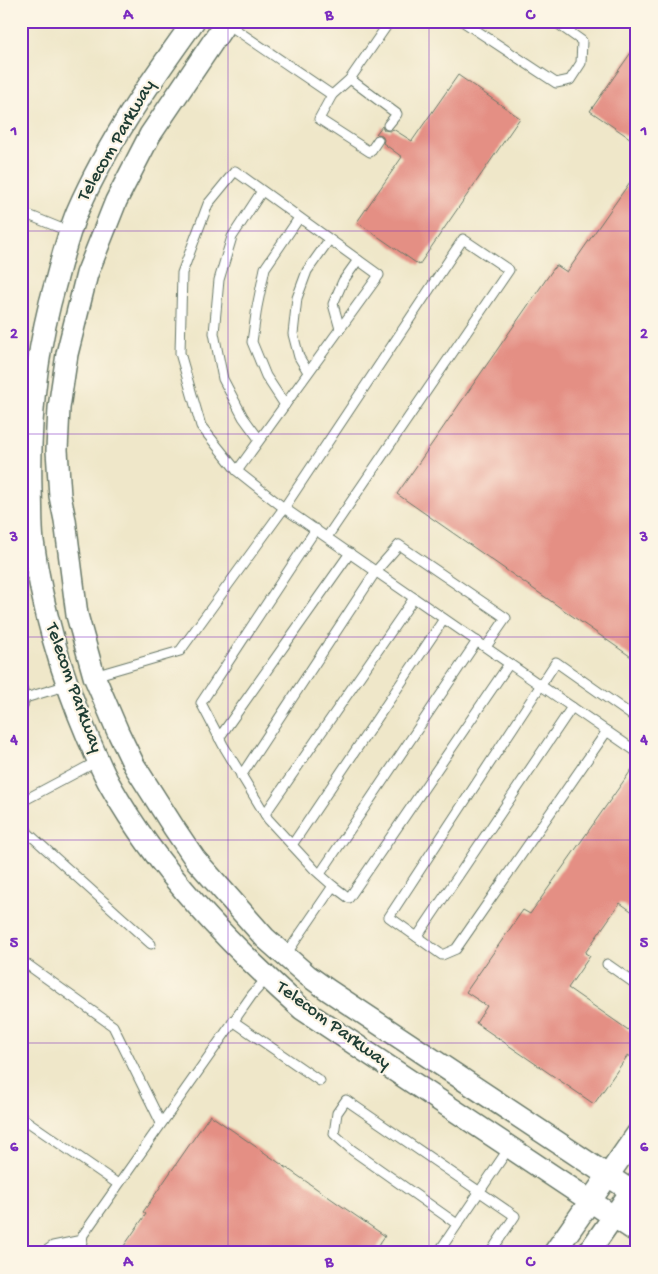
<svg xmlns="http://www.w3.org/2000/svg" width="658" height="1274" viewBox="0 0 658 1274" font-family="'Gochi Hand',sans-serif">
	<rect width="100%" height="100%" fill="#fcf5e5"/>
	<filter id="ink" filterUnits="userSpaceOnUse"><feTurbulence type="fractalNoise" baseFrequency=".02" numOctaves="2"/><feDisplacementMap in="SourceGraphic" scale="10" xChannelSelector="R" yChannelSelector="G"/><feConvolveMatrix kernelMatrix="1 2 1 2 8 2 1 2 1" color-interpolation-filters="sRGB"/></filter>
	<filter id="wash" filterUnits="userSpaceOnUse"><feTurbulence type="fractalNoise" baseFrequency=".0096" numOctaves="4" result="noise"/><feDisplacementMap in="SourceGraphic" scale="20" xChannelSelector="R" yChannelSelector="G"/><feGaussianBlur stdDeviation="1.12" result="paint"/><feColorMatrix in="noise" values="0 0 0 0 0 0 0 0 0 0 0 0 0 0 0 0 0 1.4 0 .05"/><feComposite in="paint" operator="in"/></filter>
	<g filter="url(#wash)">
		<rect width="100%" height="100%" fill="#efe7c9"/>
		<g id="blocks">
			<g fill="#e48f84">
				<path d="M637,44V143L590,111Z"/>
				<path d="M458,75L520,118L419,265L357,222L402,157L383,143L384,140L382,135L376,134L382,126L384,130L390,131L393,129L412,141Z"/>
				<path d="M637,172V661L397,494L556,265L567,272Z"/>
				<path d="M637,762V915L620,903L585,953L590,956L568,988L637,1036V1061L628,1055L594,1104L476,1023L487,1006L466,992L523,910L530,914Z"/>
				<path d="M210,1115L385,1236L373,1253H133L124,1246L146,1214L143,1212Z"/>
			</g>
		</g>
	</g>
	<g filter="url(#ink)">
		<use href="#blocks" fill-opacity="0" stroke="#687868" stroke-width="1"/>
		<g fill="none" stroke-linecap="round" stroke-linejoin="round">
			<g stroke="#687868" stroke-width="11">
				<g id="service">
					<path d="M462,21L556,83L570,80L581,63L582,41L554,21"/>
					<path d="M226,23L332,95"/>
					<path d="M350,79L397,114L388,125"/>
					<path d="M378,140L370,152L319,119L332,95L350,79L390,21"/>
					<path d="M21,212L70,232"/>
					<path d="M340,329L333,304L343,281L358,260"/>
					<path d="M308,372L299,357L293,334L297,298L307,271L329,240"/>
					<path d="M285,405L266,376L252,342L257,307L265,268L299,218"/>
					<path d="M259,439L243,417L223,379L214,333L219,280L232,237L262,191"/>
					<path d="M237,471L379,275L235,171L208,204L182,273L180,353L201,426L237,471L284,508L463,239L509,270L327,537"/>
					<path d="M94,676L180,651L284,508L637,752"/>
					<path d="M21,686L25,698"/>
					<path d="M21,712L25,698L68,685"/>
					<path d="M607,731L456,949L442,955L389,917L556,662L637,719"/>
					<path d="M219,738L350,553"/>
					<path d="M241,776L376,571L399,545L506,618L486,647"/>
					<path d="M21,802L98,761"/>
					<path d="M265,814L414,598"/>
					<path d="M21,820L28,833L151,944"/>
					<path d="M292,845L444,619"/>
					<path d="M320,874L477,641"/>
					<path d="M333,886L349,898L509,664"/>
					<path d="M417,937L572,707"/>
					<path d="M285,956L333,886L315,870L268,819L223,745L201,703L316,529"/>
					<path d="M21,960L113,1026L161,1123"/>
					<path d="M607,964L637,985"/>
					<path d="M233,1021L320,1081"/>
					<path d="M21,1117L118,1184"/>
					<path d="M457,1224L352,1150L334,1134L337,1113L346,1100L515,1216L490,1253"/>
					<path d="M43,1253L53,1246L82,1240"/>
					<path d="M86,1253L81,1247L83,1235L252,995L267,978"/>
					<path d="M438,1253L509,1148"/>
				</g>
			</g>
			<g stroke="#687868" stroke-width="24">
				<g id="tertiary">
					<path d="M194,21C150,82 107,143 77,212C68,234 62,258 56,281C36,350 29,420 31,491C32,508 31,525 33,541C42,609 62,677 89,740C96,755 102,771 110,785C159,872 229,944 302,1009L637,1232"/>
					<path d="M227,21L150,135L116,201L87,274L67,354L59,408L57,450L60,496L65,520L77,615L94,676L118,732L134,765L174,828L195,859L265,938L307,975L328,990L637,1195"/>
					<path d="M554,1253L637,1134"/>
					<path d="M588,1253L637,1183"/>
				</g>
			</g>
			<use href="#service" stroke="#fff" stroke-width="9"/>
			<use href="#tertiary" stroke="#fff" stroke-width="21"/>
		</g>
	</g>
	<path fill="none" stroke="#7b2cbf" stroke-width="1" stroke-opacity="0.55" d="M228,21V1253M429,21V1253M21,231H637M21,434H637M21,637H637M21,840H637M21,1043H637"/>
	<g text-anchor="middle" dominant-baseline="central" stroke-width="4.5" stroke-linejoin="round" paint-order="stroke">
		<g font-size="19" fill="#1f3d34" stroke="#fcf5e5">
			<text transform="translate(117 141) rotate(-60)">Telecom Parkway</text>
			<text transform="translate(73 688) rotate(70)">Telecom Parkway</text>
			<text transform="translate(333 1026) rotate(36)">Telecom Parkway</text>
		</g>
	</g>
	<rect width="658" height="1274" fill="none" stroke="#fcf5e5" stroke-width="55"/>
	<rect x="28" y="28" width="602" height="1218" fill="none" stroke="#7b2cbf" stroke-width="2"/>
	<g font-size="16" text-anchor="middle" font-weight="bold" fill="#7b2cbf">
		<text x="128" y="19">A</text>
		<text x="329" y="19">B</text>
		<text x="530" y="19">C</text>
		<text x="14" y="135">1</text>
		<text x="644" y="135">1</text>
		<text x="14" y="338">2</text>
		<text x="644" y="338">2</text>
		<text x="14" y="541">3</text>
		<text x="644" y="541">3</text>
		<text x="14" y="744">4</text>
		<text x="644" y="744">4</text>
		<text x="14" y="947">5</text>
		<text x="644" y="947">5</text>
		<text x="14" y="1151">6</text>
		<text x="644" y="1151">6</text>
		<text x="128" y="1266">A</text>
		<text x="329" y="1266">B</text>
		<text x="530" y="1266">C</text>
	</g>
</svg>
